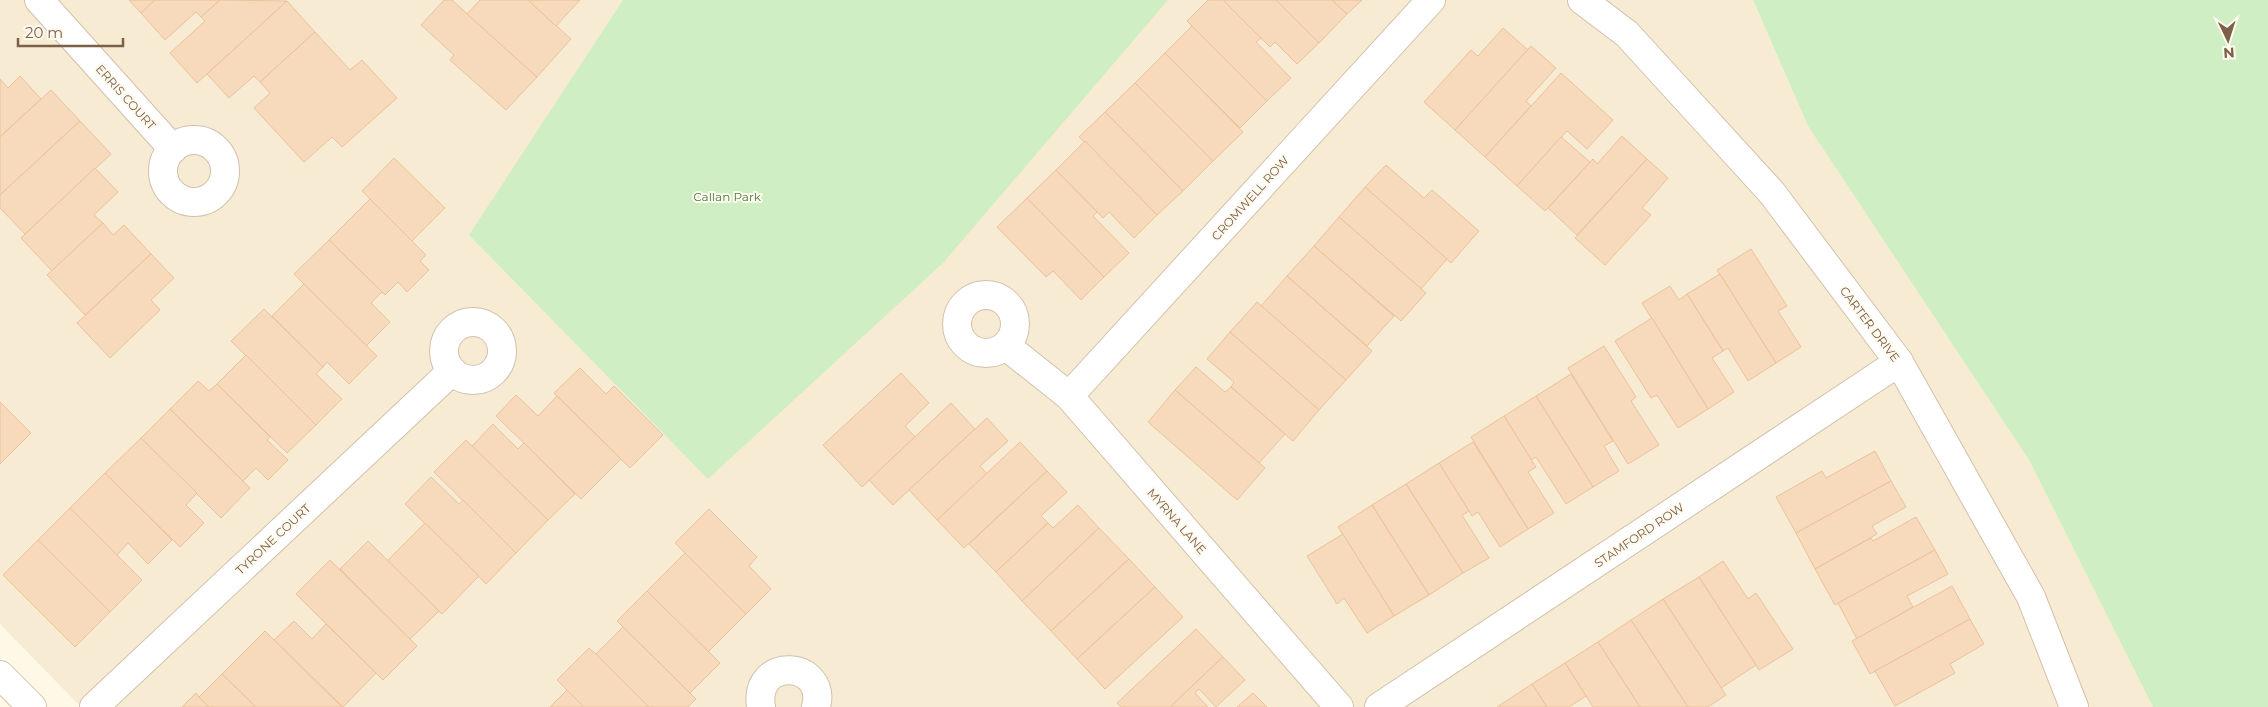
<svg xmlns="http://www.w3.org/2000/svg" width="2268" height="707" viewBox="0 0 2268 707" font-family="Montserrat,sans-serif">
	<rect width="100%" height="100%" fill="#fef8e7"/>
	<path fill="#f7ebd4" d="M0,0H1753L1808,126L2029,460L2153,707H81L0,624Z"/>
	<g fill="#d0eec3">
		<path d="M623,0H1168L943,263L708,479L469,235Z"/>
		<path d="M1753,0H2268V707H2153L2029,460L1808,126Z"/>
	</g>
	<g fill="#f7d9bb" stroke="#ebc29a">
		<path d="M129,0H155L141,13Z"/>
		<path d="M155,0H220L201,17L196,12L165,40L141,13Z"/>
		<path d="M220,0L287,1L197,83L170,53L205,21L201,17Z"/>
		<path d="M444,0H452L537,77L506,110L450,60L454,55L421,25Z"/>
		<path d="M480,0H528L571,39L537,77L467,14Z"/>
		<path d="M528,0H580L556,26Z"/>
		<path d="M1208,0H1223L1261,38L1256,42L1291,78L1267,101L1187,21Z"/>
		<path d="M1223,0H1276L1319,43L1297,64L1275,42L1270,47Z"/>
		<path d="M1276,0H1332L1347,14L1319,43Z"/>
		<path d="M1332,0H1362L1347,14Z"/>
		<path d="M287,1L315,32L260,82L254,76L229,98L207,74Z"/>
		<path d="M1192,26L1267,101L1240,128L1165,53Z"/>
		<path d="M1503,28L1528,50L1455,130L1424,102L1471,50L1478,56Z"/>
		<path d="M315,32L350,70L362,60L397,98L342,147L332,137L304,162L254,108L270,93L260,82Z"/>
		<path d="M1531,46L1556,68L1526,101L1531,106L1485,157L1455,130Z"/>
		<path d="M1165,53L1243,132L1213,161L1135,83Z"/>
		<path d="M1561,73L1613,120L1587,149L1567,131L1517,186L1485,157Z"/>
		<path d="M20,76L41,99L0,137V79L8,88Z"/>
		<path d="M1135,83L1213,161L1183,191L1105,112Z"/>
		<path d="M51,90L80,121L0,195V137Z"/>
		<path d="M1105,112L1183,191L1157,215L1079,137Z"/>
		<path d="M80,121L111,154L25,234L0,208V195Z"/>
		<path d="M1622,136L1647,159L1577,235L1548,208L1593,159L1597,164Z"/>
		<path d="M1561,137L1590,162L1545,211L1517,186Z"/>
		<path d="M1085,141L1157,215L1134,238L1109,212L1103,218L1056,170Z"/>
		<path d="M394,158L445,208L412,241L362,191Z"/>
		<path d="M1647,159L1668,178L1642,208L1651,215L1605,265L1575,238Z"/>
		<path d="M1386,165L1424,198L1432,190L1479,231L1451,263L1365,187Z"/>
		<path d="M95,168L118,192L94,215L103,223L52,271L21,238Z"/>
		<path d="M1056,170L1097,212L1093,216L1129,253L1104,277L1027,198Z"/>
		<path d="M1365,187L1447,259L1421,289L1339,217Z"/>
		<path d="M1027,198L1104,277L1081,300L1053,271L1046,277L997,227Z"/>
		<path d="M370,199L426,255L420,261L429,270L407,292L398,282L385,295L329,240Z"/>
		<path d="M1339,217L1426,293L1401,321L1314,246Z"/>
		<path d="M103,223L113,235L124,225L151,254L85,315L47,275Z"/>
		<path d="M329,240L382,292L371,303L390,322L366,346L294,274Z"/>
		<path d="M1314,246L1394,316L1367,346L1287,276Z"/>
		<path d="M1751,249L1787,306L1778,311L1801,347L1776,363L1717,270Z"/>
		<path d="M151,254L174,278L151,300L160,310L110,358L77,323Z"/>
		<path d="M1720,274L1776,363L1748,381L1728,348L1723,351L1687,294Z"/>
		<path d="M1287,276L1372,351L1346,380L1261,306Z"/>
		<path d="M304,284L377,356L349,384L327,362L323,367L272,316Z"/>
		<path d="M1670,286L1679,300L1687,294L1723,351L1712,358L1734,392L1708,409L1642,303Z"/>
		<path d="M1257,302L1346,380L1319,410L1230,332Z"/>
		<path d="M264,309L323,367L316,374L342,399L316,425L231,341Z"/>
		<path d="M1652,318L1708,409L1678,428L1657,395L1651,398L1615,341Z"/>
		<path d="M1230,332L1319,410L1293,441L1231,387L1234,382L1207,359Z"/>
		<path d="M1604,346L1636,397L1631,401L1659,445L1628,464L1568,368Z"/>
		<path d="M246,355L316,425L287,453L217,384Z"/>
		<path d="M1196,367L1225,392L1231,387L1285,434L1259,463L1175,390Z"/>
		<path d="M580,368L606,394L614,386L663,435L630,468L554,393Z"/>
		<path d="M901,373L929,403L905,426L915,437L862,487L823,445Z"/>
		<path d="M1571,374L1613,441L1604,446L1619,471L1593,487L1536,396Z"/>
		<path d="M198,381L209,391L217,384L270,437L267,440L288,460L268,480L256,468L243,481L170,409Z"/>
		<path d="M1175,390L1265,468L1237,500L1148,422Z"/>
		<path d="M516,395L538,416L557,396L621,459L581,499L496,416Z"/>
		<path d="M1536,396L1593,487L1566,504L1536,457L1531,460L1504,416Z"/>
		<path d="M0,402L31,433L0,464Z"/>
		<path d="M951,403L975,429L893,505L869,480Z"/>
		<path d="M170,409L250,488L221,518L141,438Z"/>
		<path d="M1504,416L1536,467L1528,472L1554,513L1528,529L1471,437Z"/>
		<path d="M987,418L1008,441L980,466L987,474L937,520L909,490Z"/>
		<path d="M493,424L518,449L524,443L575,494L548,520L472,446Z"/>
		<path d="M141,438L197,493L186,505L204,523L180,547L105,473Z"/>
		<path d="M466,440L548,520L516,553L434,472Z"/>
		<path d="M1020,442L1047,471L964,548L937,520Z"/>
		<path d="M1473,442L1528,529L1500,547L1478,512L1472,516L1439,463Z"/>
		<path d="M1875,451L1891,481L1796,533L1776,497L1822,471L1826,478Z"/>
		<path d="M1439,463L1469,511L1462,515L1489,558L1463,573L1406,484Z"/>
		<path d="M1047,471L1067,492L1041,516L1048,523L996,572L969,544Z"/>
		<path d="M105,473L172,540L148,564L128,543L117,555L70,508Z"/>
		<path d="M431,477L459,504L463,500L516,553L486,584L405,504Z"/>
		<path d="M1891,481L1906,507L1872,526L1877,534L1815,569L1796,533Z"/>
		<path d="M1406,484L1463,573L1429,595L1372,505Z"/>
		<path d="M1078,505L1099,528L1022,601L996,572L1048,523L1053,528Z"/>
		<path d="M1372,505L1429,595L1394,616L1338,527Z"/>
		<path d="M70,508L142,580L110,612L38,540Z"/>
		<path d="M709,509L757,557L749,566L771,589L746,614L675,543Z"/>
		<path d="M1916,517L1935,550L1835,605L1815,569L1871,538L1873,541Z"/>
		<path d="M425,523L479,576L442,614L387,561Z"/>
		<path d="M1099,528L1129,559L1051,631L1022,601Z"/>
		<path d="M1343,534L1394,616L1367,633L1344,598L1337,604L1307,556Z"/>
		<path d="M38,540L110,612L75,647L3,575Z"/>
		<path d="M368,541L439,611L410,639L340,569Z"/>
		<path d="M1935,550L1948,574L1907,596L1913,607L1857,639L1838,603Z"/>
		<path d="M685,553L746,614L708,652L647,591Z"/>
		<path d="M1129,559L1155,587L1077,659L1051,631Z"/>
		<path d="M330,560L417,646L383,680L296,594Z"/>
		<path d="M1723,561L1748,599L1756,593L1793,649L1759,670L1699,577Z"/>
		<path d="M1699,577L1756,665L1721,688L1663,599Z"/>
		<path d="M1952,586L1970,619L1870,674L1852,641Z"/>
		<path d="M1155,587L1183,617L1105,689L1077,659Z"/>
		<path d="M647,591L720,663L690,693L617,621Z"/>
		<path d="M1663,599L1726,695L1708,707H1688L1631,620Z"/>
		<path d="M1970,619L1984,644L1950,664L1955,673L1895,706L1875,671Z"/>
		<path d="M1631,620L1688,707H1640L1598,642Z"/>
		<path d="M294,621L312,639L326,624L376,673L343,707L274,640Z"/>
		<path d="M623,627L696,699L688,707H649L596,654Z"/>
		<path d="M1196,629L1223,657L1170,707H1121L1117,703Z"/>
		<path d="M265,631L274,640L342,707H256L222,674Z"/>
		<path d="M1598,642L1640,707H1593L1565,663Z"/>
		<path d="M589,648L596,654L649,707H584L557,680Z"/>
		<path d="M1223,657L1245,680L1216,707L1199,689L1195,693L1208,707H1170Z"/>
		<path d="M1565,663L1586,696L1569,707H1547L1532,684Z"/>
		<path d="M222,674L256,707H209L199,697Z"/>
		<path d="M1532,684L1547,707H1497Z"/>
		<path d="M567,690L584,707H550Z"/>
		<path d="M196,693L199,697L209,707H182Z"/>
		<path d="M1253,693L1267,707H1237Z"/>
	</g>
	<g fill="none" stroke-linecap="round" stroke-linejoin="round">
		<g stroke="#d3c0aa" stroke-width="30">
			<g id="street">
				<path d="M39,0L173,149"/>
				<path d="M1582,0L1627,34L1772,193L1899,362L2031,597L2074,707"/>
				<circle cx="194" cy="171" r="31"/>
				<circle cx="986" cy="324" r="29"/>
				<circle cx="473" cy="351" r="29"/>
				<path d="M1006,346L1069,396L1339,707"/>
				<path d="M1069,396L1431,0"/>
				<path d="M94,707L452,371"/>
				<path d="M761,707C753,655 828,661 816,707"/>
				<path d="M1379,707L1899,362"/>
			</g>
		</g>
		<g stroke="#d8c3aa" stroke-width="30">
			<path id="secondary" d="M0,675L32,707"/>
		</g>
		<use href="#street" stroke="#fff" stroke-width="28"/>
		<use href="#secondary" stroke="#fff" stroke-width="28"/>
	</g>
	<g text-anchor="middle" dominant-baseline="central" stroke-width="4" stroke-linejoin="round" paint-order="stroke">
		<g font-size="12" fill="#7c6047" stroke="#fffaef">
			<text transform="translate(126 97) rotate(48)">ERRIS COURT</text>
			<text transform="translate(1250 198) rotate(-48)">CROMWELL ROW</text>
			<text transform="translate(1870 324) rotate(53)">CARTER DRIVE</text>
			<text transform="translate(1177 521) rotate(49)">MYRNA LANE</text>
			<text transform="translate(1639 535) rotate(-34)">STAMFORD ROW</text>
			<text transform="translate(273 539) rotate(-43)">TYRONE COURT</text>
		</g>
		<g font-size="12" fill="#477c3c" stroke="#fffaef">
			<text x="727" y="196">Callan Park</text>
		</g>
	</g>
	<g transform="translate(2228 40) rotate(176)" stroke="#fffaef" stroke-width="4" paint-order="stroke">
	<path d="M0-4L9 19L0 12L-9 19Z" fill="#7c6047"/>
	<text y="-8" font-size="14" font-weight="bold" text-anchor="middle" fill="#7c6047">N</text>
	</g>
	<path d="M18 38v8h105v-8" fill="none" stroke="#7c6047" stroke-width="2.5"/>
	<text x="25" y="38" font-size="15" fill="#7c6047" stroke="#fffaef" stroke-width="4" paint-order="stroke">20 m</text>
</svg>
